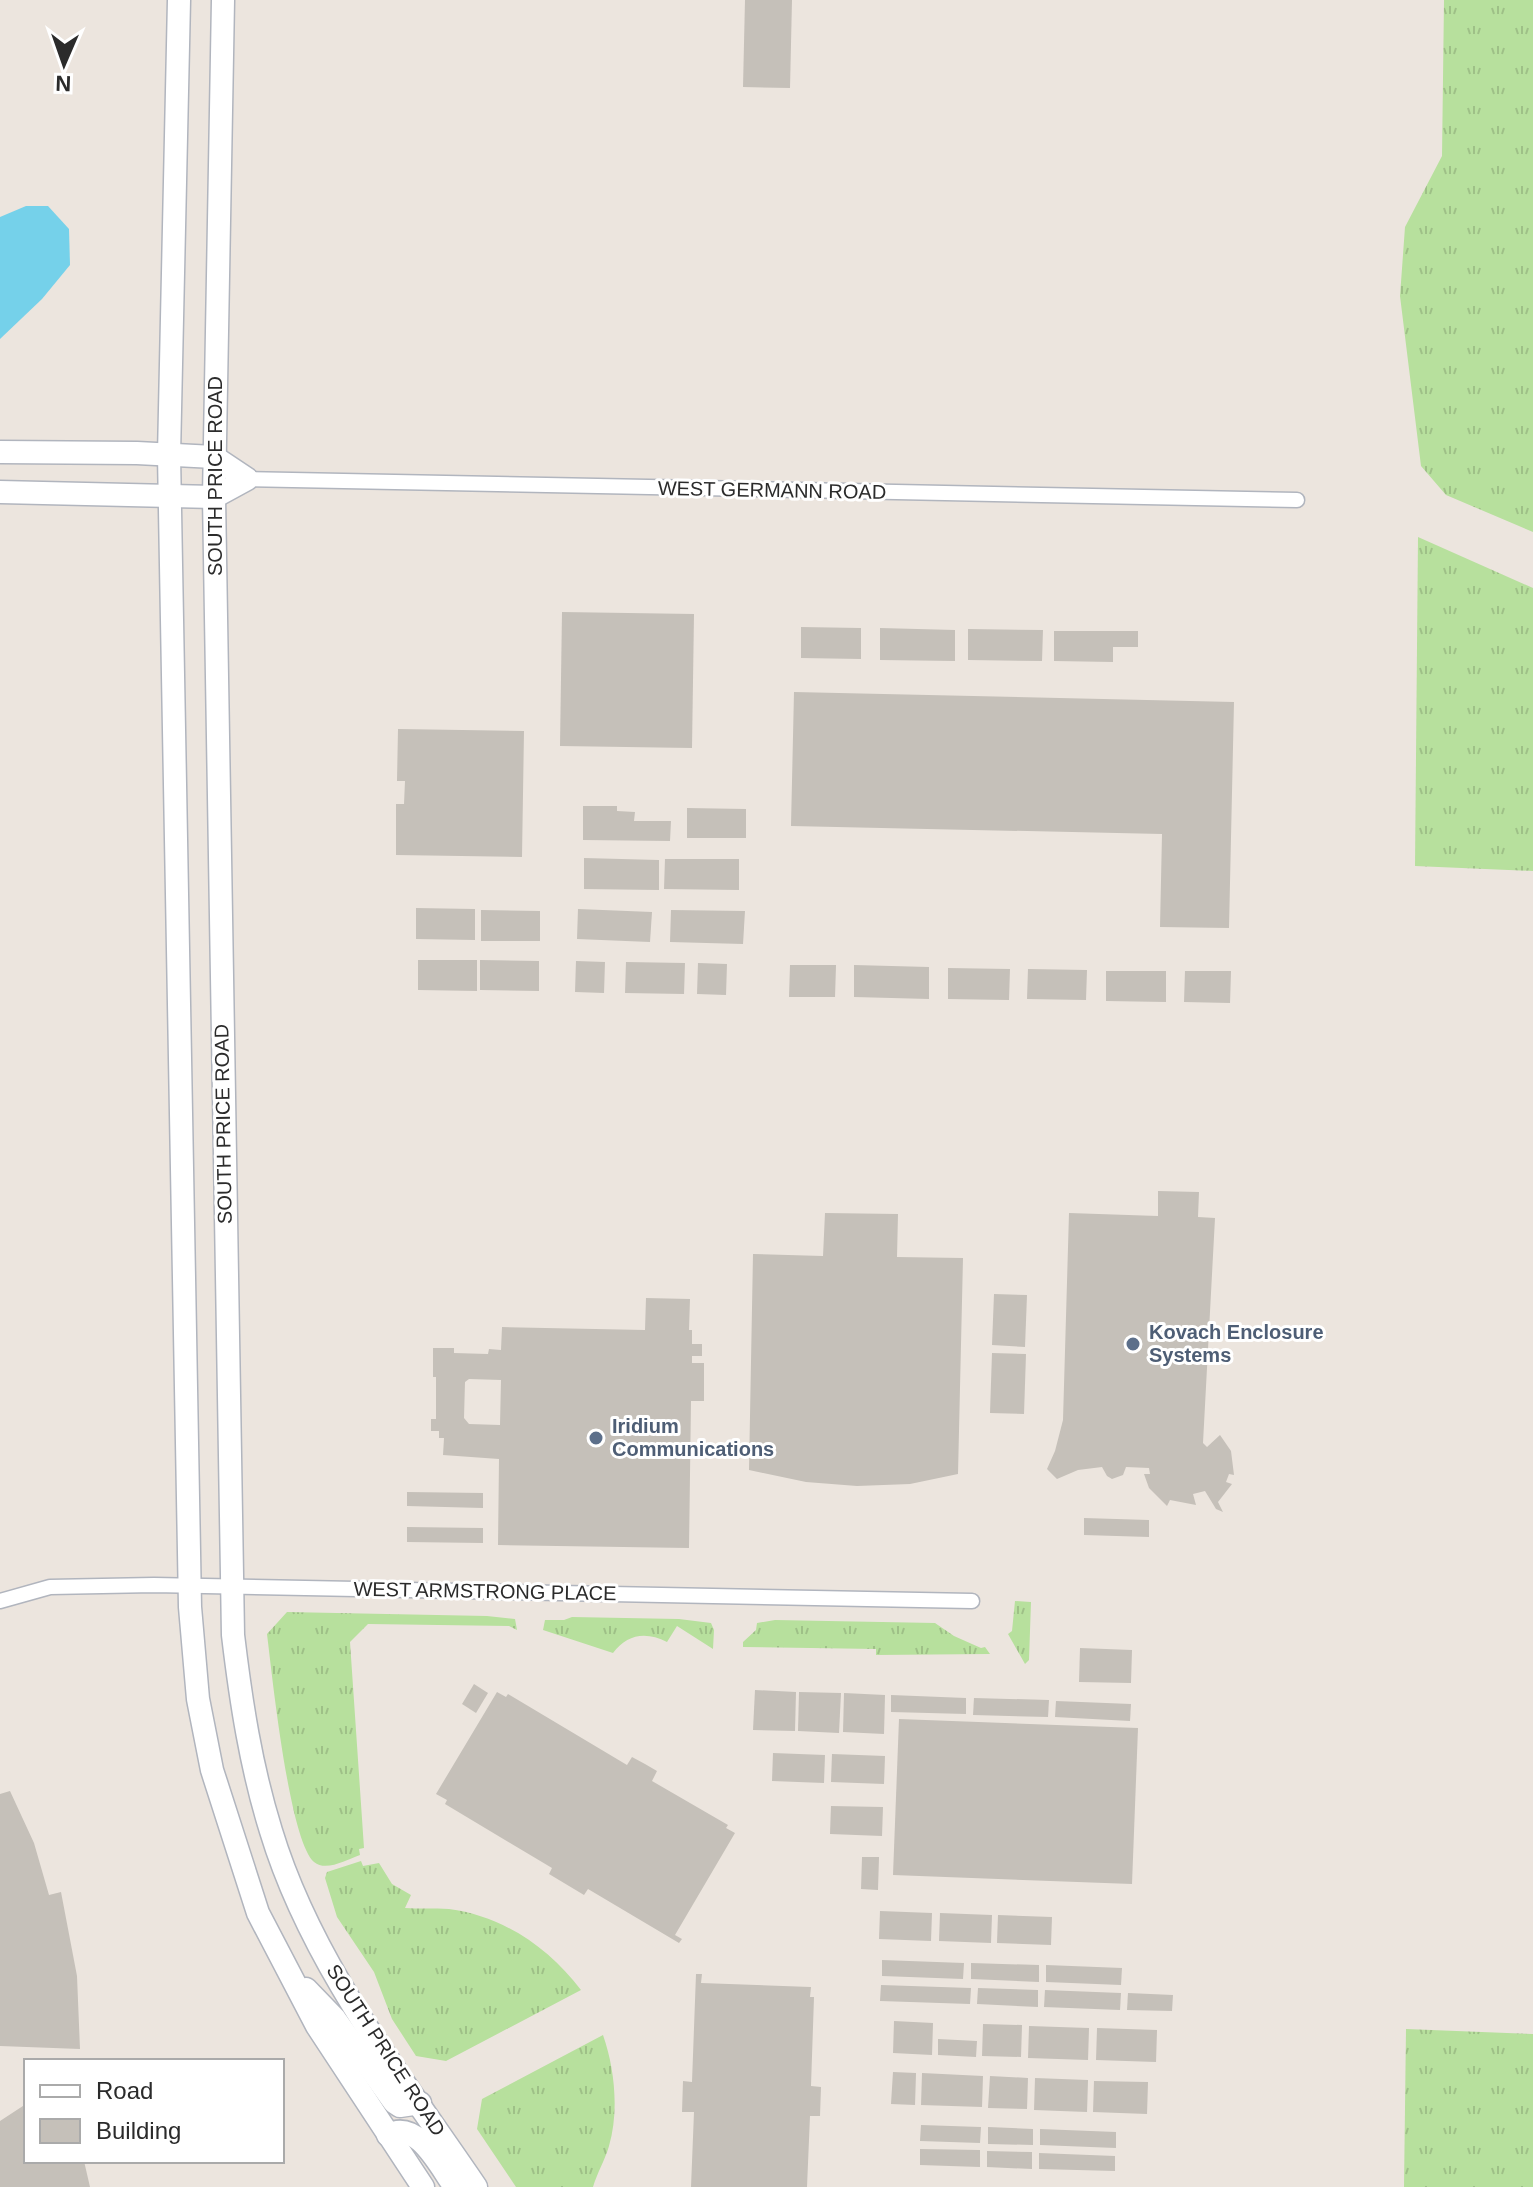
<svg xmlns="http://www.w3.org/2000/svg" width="1533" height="2187" viewBox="0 0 1533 2187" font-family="Arial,sans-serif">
	<defs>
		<pattern id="grass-tufts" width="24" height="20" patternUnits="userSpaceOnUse" patternTransform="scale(2)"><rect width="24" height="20" fill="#b7e09d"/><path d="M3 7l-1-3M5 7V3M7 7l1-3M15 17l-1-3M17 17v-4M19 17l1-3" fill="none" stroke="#9ec087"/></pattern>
	</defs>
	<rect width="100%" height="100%" fill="#ece5de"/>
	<g fill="url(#grass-tufts)">
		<path d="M1444,0H1533V532L1446,495L1421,466L1400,296L1405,227L1442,156Z"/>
		<path d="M1418,537L1533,588V871L1415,866Z"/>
		<path d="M1015,1601L1031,1602L1029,1660L1025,1664L1008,1634L1012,1631Z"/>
		<path d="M287,1612L487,1616L515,1619L517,1630L509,1626L368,1624L350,1642L364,1848L359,1849L360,1855C346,1860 326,1872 314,1862C289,1840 272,1674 267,1634Z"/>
		<path d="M572,1617L679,1619L711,1623L714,1630L713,1649L677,1626L667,1642C646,1631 627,1634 613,1653L543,1630L545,1620H564Z"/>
		<path d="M775,1620L935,1623L954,1636L981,1648L985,1647L990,1654L876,1655V1649L743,1647V1642L756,1630L757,1623Z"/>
		<path d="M361,1861L363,1866L379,1863L392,1884L411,1895L405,1908C419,1909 434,1908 449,1909C503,1916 549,1948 581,1990L446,2061L416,2056L392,2019L374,1972L337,1917L325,1878L327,1872Z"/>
		<path d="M1406,2029L1533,2034V2187H1404Z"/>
		<path d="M603,2035C615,2069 619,2112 609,2146C605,2160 597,2173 593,2187H516L477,2129L482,2099Z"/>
	</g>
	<path fill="#75d1ea" d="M26,206H48L69,229L70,265L42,299L0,339V217Z"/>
	<g fill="#c5c0b9" fill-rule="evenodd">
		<path d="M745,0H792L790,88L743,87Z"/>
		<path d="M562,612L694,614L692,748L560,746Z"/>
		<path d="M801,627L861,628V659L801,658Z"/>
		<path d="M880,628L955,630V661L880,660Z"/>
		<path d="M968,629L1043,630L1042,661L968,660Z"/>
		<path d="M1054,631H1138V647H1113V662L1054,661Z"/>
		<path d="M794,692L1234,702L1229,928L1160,927L1162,834L791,826Z"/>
		<path d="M398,729L524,731L522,857L396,855V804H404L405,781H397Z"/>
		<path d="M583,806H617V811L635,812L634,821H671L670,841L583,840Z"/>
		<path d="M687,808L746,809V838H687Z"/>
		<path d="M584,858L659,860V890L584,889Z"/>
		<path d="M665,859H739V890L664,889Z"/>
		<path d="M416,908L475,909V940L416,939Z"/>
		<path d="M578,909L652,912L650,942L577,939Z"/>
		<path d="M481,910L540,911V941H481Z"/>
		<path d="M671,910L745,911L743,944L670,942Z"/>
		<path d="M418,960H477V991L418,990Z"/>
		<path d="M480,960L539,961V991L480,990Z"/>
		<path d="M576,961L605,962L604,993L575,992Z"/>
		<path d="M626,962L685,963L684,994L625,993Z"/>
		<path d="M698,963L727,964L726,995L697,994Z"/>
		<path d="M790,965H836L835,997H789Z"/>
		<path d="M854,965L929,967V999L854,997Z"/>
		<path d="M948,968L1010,969L1009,1000L948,999Z"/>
		<path d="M1028,969L1087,970L1086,1000L1027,999Z"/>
		<path d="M1106,971H1166V1002L1106,1001Z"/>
		<path d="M1185,971H1231L1230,1003L1184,1002Z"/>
		<path d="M1158,1191L1199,1192L1198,1217L1215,1218L1203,1443L1207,1447L1220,1435L1231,1451L1234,1475L1229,1474L1226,1482L1232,1484L1218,1502L1223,1512L1216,1509L1205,1491L1193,1494L1196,1505L1170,1500L1167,1506L1149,1488L1144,1474H1150L1149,1468L1126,1467L1123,1475L1112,1479L1107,1476L1102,1467L1078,1470L1057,1479L1047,1469L1055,1451L1063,1420L1069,1213L1158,1216Z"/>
		<path d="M825,1213L898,1214L897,1257L963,1258L958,1474L910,1484L857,1486L806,1482L749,1470L753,1254L823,1256Z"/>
		<path d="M994,1294L1027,1295L1025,1347L992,1345Z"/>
		<path d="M646,1298L690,1299L689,1330H692V1344H702V1356H692V1363H704V1401H691L689,1548L498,1545L499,1459L443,1455L444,1438H439V1431H431V1419H436V1377H433V1348H454V1353L488,1354L489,1349L501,1350L502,1327L645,1330ZM469,1379L501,1380L500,1425L469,1424L464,1418L465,1382Z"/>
		<path d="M992,1353L1026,1354L1024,1414L990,1413Z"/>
		<path d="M407,1492L483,1493V1508L407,1506Z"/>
		<path d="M1084,1518L1149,1520V1537L1084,1535Z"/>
		<path d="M407,1527L483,1528V1543L407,1542Z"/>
		<path d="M1080,1648L1132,1650L1131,1683L1079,1682Z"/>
		<path d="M474,1684L488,1693L476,1713L462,1704Z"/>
		<path d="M755,1690L796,1692L795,1731L753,1730Z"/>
		<path d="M497,1692L506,1697L508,1694L627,1765L632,1757L645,1764L657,1771L652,1781L728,1825L726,1828L735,1833L675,1935L682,1939L679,1943L588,1889L584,1895L549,1874L552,1868L445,1804L447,1800L436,1794Z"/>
		<path d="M799,1692L841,1693L839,1733L798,1731Z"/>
		<path d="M844,1693L885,1695L884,1734L843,1732Z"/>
		<path d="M891,1695L966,1698V1714L891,1712Z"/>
		<path d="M974,1698L1049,1700L1048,1717L973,1715Z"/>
		<path d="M1056,1701L1131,1704L1130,1721L1055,1717Z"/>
		<path d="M899,1719L1138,1728L1132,1884L893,1875Z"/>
		<path d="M773,1753L825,1755L824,1783L772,1781Z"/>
		<path d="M832,1754L885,1756L884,1784L831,1782Z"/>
		<path d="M10,1791L34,1843L49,1895L61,1892L77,1976L80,2049L0,2046V1794Z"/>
		<path d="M831,1806L883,1807L882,1836L830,1834Z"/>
		<path d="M862,1857H879L878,1890L861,1889Z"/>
		<path d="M880,1911L932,1913L931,1941L879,1939Z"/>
		<path d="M940,1913L992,1915L991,1943L939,1941Z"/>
		<path d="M998,1915L1052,1917L1051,1945L997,1943Z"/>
		<path d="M882,1960L964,1963L963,1979L882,1976Z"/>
		<path d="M971,1963L1039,1965V1982L971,1979Z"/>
		<path d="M1046,1965L1122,1968L1121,1985L1046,1982Z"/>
		<path d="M696,1974H702L701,1983L811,1987L810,1997H814L811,2086L821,2087L820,2116H810L807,2187H691L694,2112H682L683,2081L692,2082Z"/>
		<path d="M881,1985L971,1988L970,2004L880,2001Z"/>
		<path d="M978,1988L1038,1990V2007L977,2004Z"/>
		<path d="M1045,1990L1121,1993L1120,2010L1044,2007Z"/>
		<path d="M1128,1993L1173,1995L1172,2011L1127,2010Z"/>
		<path d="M894,2021L933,2023L932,2055L893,2053Z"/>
		<path d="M983,2024L1022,2025L1021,2057L982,2056Z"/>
		<path d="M1029,2026L1089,2028L1088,2060L1028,2058Z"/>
		<path d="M1097,2028L1157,2030L1156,2062L1096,2060Z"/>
		<path d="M938,2039L977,2041L976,2057L938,2055Z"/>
		<path d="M893,2072L916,2073L915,2105L891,2104Z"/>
		<path d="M922,2073L983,2076L982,2107L921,2105Z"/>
		<path d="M990,2076L1028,2078L1027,2109L988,2108Z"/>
		<path d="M1035,2078L1088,2080L1087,2112L1034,2110Z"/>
		<path d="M1094,2081L1148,2082L1147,2114L1093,2112Z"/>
		<path d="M26,2104V2161H84L90,2187H0V2121Z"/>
		<path d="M921,2125L981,2127L980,2143L920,2141Z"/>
		<path d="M988,2127L1033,2129V2145L988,2144Z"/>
		<path d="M1040,2129L1116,2132V2148L1040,2145Z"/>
		<path d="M920,2149L980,2150V2167L920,2165Z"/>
		<path d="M987,2151L1032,2152V2169L987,2167Z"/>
		<path d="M1039,2153L1115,2156V2171L1039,2169Z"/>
	</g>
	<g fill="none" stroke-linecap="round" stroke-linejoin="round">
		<g stroke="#b1b5be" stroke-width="17">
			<g id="street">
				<path d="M247,479L1297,500"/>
				<path d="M0,1601L50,1587L154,1585L972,1601"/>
			</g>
		</g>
		<g stroke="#b1b5be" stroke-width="25">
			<g id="secondary">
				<path d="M179,0L169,455L190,1607L198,1699L212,1770L258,1913L317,2026L423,2187"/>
				<path d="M223,0L214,497L233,1635C241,1702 251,1767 271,1831C311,1963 400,2075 476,2187"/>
				<path d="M0,452L137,453L214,457L247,479L214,497L0,492"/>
				<path d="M306,1989L335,2019L394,2102L400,2106L420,2103"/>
				<path d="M388,2135C418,2119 440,2167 455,2187"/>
			</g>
		</g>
		<use href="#street" stroke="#fff" stroke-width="14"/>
		<use href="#secondary" stroke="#fff" stroke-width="22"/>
	</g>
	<g fill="#5c6f8a" stroke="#fff" stroke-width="3">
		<circle cx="1133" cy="1344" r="8"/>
		<circle cx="596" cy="1438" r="8"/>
	</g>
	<g text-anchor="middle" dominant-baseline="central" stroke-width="6" stroke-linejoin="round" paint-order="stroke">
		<g font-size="20" fill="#2b2b2b" stroke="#fff">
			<text transform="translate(215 476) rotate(-90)">SOUTH PRICE ROAD</text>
			<text transform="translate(772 490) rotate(1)">WEST GERMANN ROAD</text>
			<text transform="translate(223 1124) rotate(-91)">SOUTH PRICE ROAD</text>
			<text transform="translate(485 1591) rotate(1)">WEST ARMSTRONG PLACE</text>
			<text transform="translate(386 2050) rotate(57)">SOUTH PRICE ROAD</text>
		</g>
		<g font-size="20" font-weight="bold" fill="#4e5e75" stroke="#fff" text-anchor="start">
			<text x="1149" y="1332">Kovach Enclosure<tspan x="1149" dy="23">Systems</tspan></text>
			<text x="612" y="1426">Iridium<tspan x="612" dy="23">Communications</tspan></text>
		</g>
	</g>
	<rect x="24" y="2059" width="260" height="104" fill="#ffffff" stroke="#aaaaaa" stroke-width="2"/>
	<rect x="40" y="2085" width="40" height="12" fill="#ffffff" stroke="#aaaaaa" stroke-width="2"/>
	<text x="96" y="2099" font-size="24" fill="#2b2b2b">Road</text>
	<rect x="40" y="2119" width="40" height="24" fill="#c5c0b9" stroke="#aaaaaa" stroke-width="2"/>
	<text x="96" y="2139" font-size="24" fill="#2b2b2b">Building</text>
	<g transform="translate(64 64) rotate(182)" stroke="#ffffff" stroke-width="6" paint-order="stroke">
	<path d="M0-6L14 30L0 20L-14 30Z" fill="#2b2b2b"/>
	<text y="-12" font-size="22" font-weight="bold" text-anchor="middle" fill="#2b2b2b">N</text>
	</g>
</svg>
